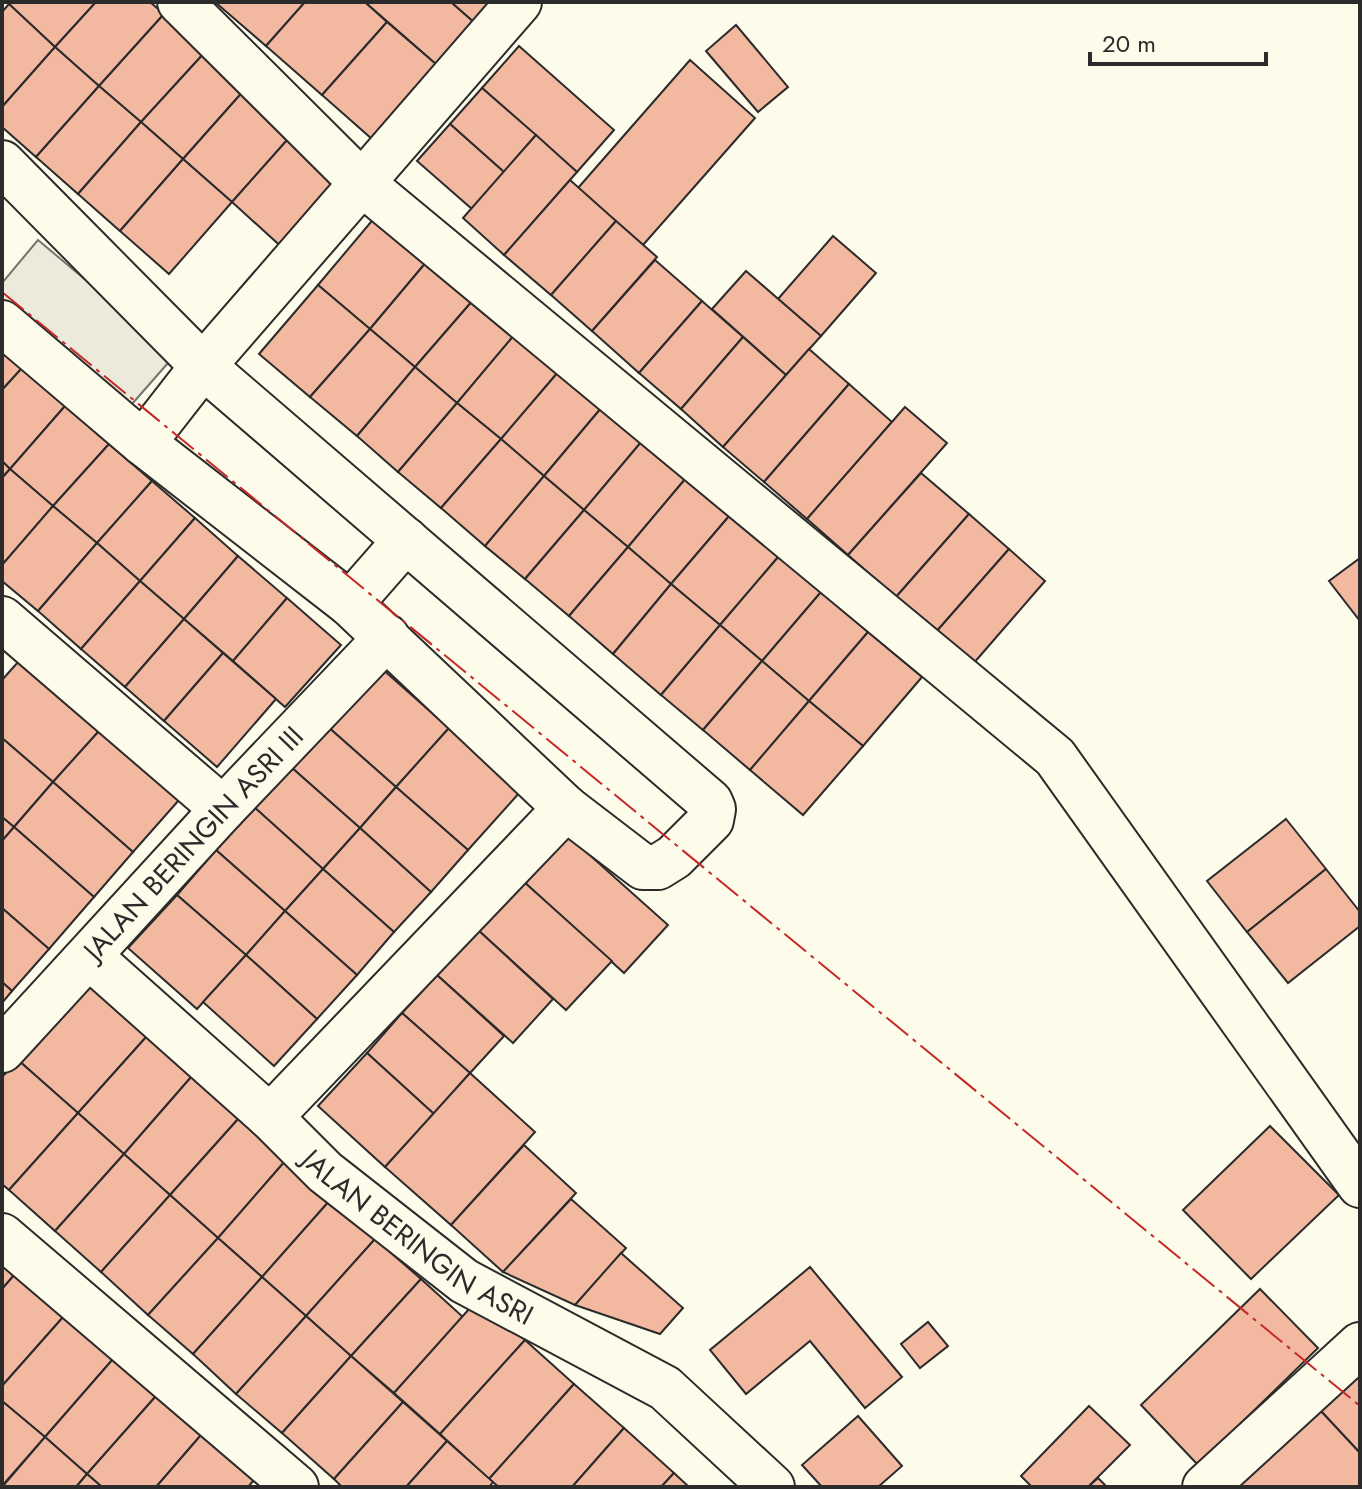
<svg xmlns="http://www.w3.org/2000/svg" width="1362" height="1489" viewBox="0 0 1362 1489" font-family="Jost,sans-serif">
	<rect width="100%" height="100%" fill="#fdfbea"/>
	<path fill="#ecebdb" stroke="#74746e" stroke-width="2" d="M38,240L175,355L125,412L2,308V283Z"/>
	<g fill="#f2b8a0" stroke="#2b2b2b" stroke-width="2">
		<path d="M11,2H96L55,47L9,4Z"/>
		<path d="M96,2H150L164,14L99,86L55,47Z"/>
		<path d="M215,2H305L266,46Z"/>
		<path d="M305,2H365L387,22L322,95L266,46Z"/>
		<path d="M365,2H451L475,23L437,65Z"/>
		<path d="M451,2H493L475,23Z"/>
		<path d="M9,4L55,47L2,107V12Z"/>
		<path d="M164,14L206,51L141,122L99,86Z"/>
		<path d="M387,22L437,65L372,139L322,95Z"/>
		<path d="M736,25L788,87L758,112L706,51Z"/>
		<path d="M519,46L614,130L577,172L482,88Z"/>
		<path d="M55,47L99,86L36,157L2,127V107Z"/>
		<path d="M206,51L247,87L183,159L141,122Z"/>
		<path d="M690,60L755,118L643,245L578,188Z"/>
		<path d="M99,86L141,122L78,194L36,157Z"/>
		<path d="M247,87L296,130L232,202L183,159Z"/>
		<path d="M482,88L536,135L504,172L450,124Z"/>
		<path d="M141,122L183,159L120,231L78,194Z"/>
		<path d="M450,124L504,172L472,209L417,161Z"/>
		<path d="M296,130L351,179L286,251L232,202Z"/>
		<path d="M536,135L577,172L504,255L463,218Z"/>
		<path d="M183,159L232,202L169,274L120,231Z"/>
		<path d="M570,180L616,221L551,295L504,255Z"/>
		<path d="M376,216L428,260L370,329L318,285Z"/>
		<path d="M616,221L657,257L592,331L551,295Z"/>
		<path d="M833,236L876,273L821,336L778,299Z"/>
		<path d="M428,260L474,299L415,367L370,329Z"/>
		<path d="M655,260L702,301L639,373L592,331Z"/>
		<path d="M746,271L821,336L786,375L712,309Z"/>
		<path d="M318,285L370,329L310,397L259,354Z"/>
		<path d="M474,299L515,334L457,403L415,367Z"/>
		<path d="M702,301L743,337L681,409L639,373Z"/>
		<path d="M370,329L415,367L357,436L310,397Z"/>
		<path d="M515,334L559,371L501,439L457,403Z"/>
		<path d="M743,337L786,375L723,447L681,409Z"/>
		<path d="M809,349L849,384L764,482L723,447Z"/>
		<path d="M2,351L22,368L2,390Z"/>
		<path d="M415,367L457,403L398,472L357,436Z"/>
		<path d="M22,368L65,406L10,469L2,461V390Z"/>
		<path d="M559,371L602,407L544,476L501,439Z"/>
		<path d="M849,384L892,422L807,519L764,482Z"/>
		<path d="M457,403L501,439L441,508L398,472Z"/>
		<path d="M65,406L109,444L53,506L10,469Z"/>
		<path d="M602,407L642,441L584,510L544,476Z"/>
		<path d="M905,407L947,443L848,555L807,519Z"/>
		<path d="M501,439L544,476L485,546L441,508Z"/>
		<path d="M642,441L686,478L628,547L584,510Z"/>
		<path d="M109,444L152,481L97,543L53,506Z"/>
		<path d="M2,461L10,469L2,478Z"/>
		<path d="M10,469L53,506L2,565V478Z"/>
		<path d="M921,473L969,514L896,597L848,555Z"/>
		<path d="M544,476L584,510L525,579L485,546Z"/>
		<path d="M686,478L730,515L671,584L628,547Z"/>
		<path d="M152,481L195,518L140,581L97,543Z"/>
		<path d="M53,506L97,543L38,611L2,581V565Z"/>
		<path d="M584,510L628,547L569,616L525,579Z"/>
		<path d="M969,514L1009,549L936,632L896,597Z"/>
		<path d="M730,515L779,556L720,625L671,584Z"/>
		<path d="M195,518L238,556L184,619L140,581Z"/>
		<path d="M97,543L140,581L81,649L38,611Z"/>
		<path d="M628,547L671,584L613,654L569,616Z"/>
		<path d="M1009,549L1045,581L973,664L936,632Z"/>
		<path d="M238,556L287,598L233,661L184,619Z"/>
		<path d="M779,556L821,592L762,661L720,625Z"/>
		<path d="M1360,558V621L1329,581Z"/>
		<path d="M140,581L184,619L125,687L81,649Z"/>
		<path d="M671,584L720,625L661,695L613,654Z"/>
		<path d="M821,592L868,632L809,701L762,661Z"/>
		<path d="M287,598L341,645L285,707L233,661Z"/>
		<path d="M184,619L223,653L164,721L125,687Z"/>
		<path d="M720,625L762,661L703,730L661,695Z"/>
		<path d="M868,632L922,677L863,746L809,701Z"/>
		<path d="M223,653L276,699L217,767L164,721Z"/>
		<path d="M19,661L99,731L53,782L2,738V680Z"/>
		<path d="M762,661L809,701L750,770L703,730Z"/>
		<path d="M380,667L449,728L396,787L327,726Z"/>
		<path d="M809,701L863,746L803,815L750,770Z"/>
		<path d="M327,726L396,787L360,828L291,767Z"/>
		<path d="M449,728L520,792L468,850L396,787Z"/>
		<path d="M99,731L179,800L133,852L53,782Z"/>
		<path d="M2,738L53,782L14,827L2,817Z"/>
		<path d="M291,767L360,828L323,869L254,807Z"/>
		<path d="M53,782L133,852L94,897L14,827Z"/>
		<path d="M396,787L468,850L431,892L360,828Z"/>
		<path d="M254,807L323,869L285,911L216,850Z"/>
		<path d="M2,817L14,827L2,841Z"/>
		<path d="M1286,819L1326,869L1247,932L1207,881Z"/>
		<path d="M14,827L94,897L49,949L2,908V841Z"/>
		<path d="M360,828L431,892L394,932L323,869Z"/>
		<path d="M565,833L668,925L624,973L523,881Z"/>
		<path d="M216,850L285,911L246,955L177,895Z"/>
		<path d="M323,869L394,932L357,975L285,911Z"/>
		<path d="M1326,869L1360,912V926L1288,983L1247,932Z"/>
		<path d="M523,881L612,961L566,1010L478,930Z"/>
		<path d="M177,895L246,955L197,1009L128,948Z"/>
		<path d="M2,908L49,949L12,991L2,982Z"/>
		<path d="M285,911L357,975L317,1019L246,955Z"/>
		<path d="M478,930L553,999L513,1043L437,975Z"/>
		<path d="M246,955L317,1019L274,1066L203,1002Z"/>
		<path d="M437,975L504,1036L470,1073L402,1013Z"/>
		<path d="M2,982L12,991L2,1003Z"/>
		<path d="M87,982L147,1036L78,1113L18,1060Z"/>
		<path d="M402,1013L470,1073L434,1114L367,1053Z"/>
		<path d="M147,1036L192,1076L124,1154L78,1113Z"/>
		<path d="M367,1053L434,1114L385,1167L318,1106Z"/>
		<path d="M18,1060L78,1113L9,1190L2,1184V1077Z"/>
		<path d="M470,1073L535,1132L451,1225L385,1167Z"/>
		<path d="M192,1076L239,1118L170,1195L124,1154Z"/>
		<path d="M78,1113L124,1154L55,1231L9,1190Z"/>
		<path d="M239,1118L286,1160L218,1238L170,1195Z"/>
		<path d="M1270,1126L1339,1195L1251,1279L1183,1210Z"/>
		<path d="M524,1145L576,1193L503,1272L451,1225Z"/>
		<path d="M124,1154L170,1195L101,1272L55,1231Z"/>
		<path d="M286,1160L331,1199L262,1277L218,1238Z"/>
		<path d="M170,1195L218,1238L148,1315L101,1272Z"/>
		<path d="M331,1199L375,1239L306,1316L262,1277Z"/>
		<path d="M571,1199L626,1248L575,1305L503,1272Z"/>
		<path d="M218,1238L262,1277L193,1354L148,1315Z"/>
		<path d="M375,1239L421,1279L351,1356L306,1316Z"/>
		<path d="M621,1253L683,1308L660,1334L575,1305Z"/>
		<path d="M2,1262L15,1274L2,1289Z"/>
		<path d="M810,1267L902,1377L865,1408L810,1341L746,1394L710,1350Z"/>
		<path d="M15,1274L64,1316L2,1386V1289Z"/>
		<path d="M262,1277L306,1316L236,1394L193,1354Z"/>
		<path d="M421,1279L463,1317L394,1393L351,1356Z"/>
		<path d="M1260,1289L1318,1348L1198,1465L1141,1405Z"/>
		<path d="M478,1299L525,1340L440,1434L394,1393Z"/>
		<path d="M64,1316L113,1359L45,1437L2,1401V1386Z"/>
		<path d="M306,1316L351,1356L282,1433L236,1394Z"/>
		<path d="M928,1322L948,1346L920,1368L901,1344Z"/>
		<path d="M525,1340L574,1384L489,1479L440,1434Z"/>
		<path d="M351,1356L403,1402L334,1479L282,1433Z"/>
		<path d="M1360,1358V1453L1319,1409Z"/>
		<path d="M113,1359L156,1396L87,1474L45,1437Z"/>
		<path d="M574,1384L624,1428L572,1487H499L489,1479Z"/>
		<path d="M156,1396L201,1435L156,1487H102L87,1474Z"/>
		<path d="M2,1401L45,1437L2,1486Z"/>
		<path d="M403,1402L447,1441L406,1487H342L334,1479Z"/>
		<path d="M1089,1406L1130,1445L1088,1487H1032L1021,1476Z"/>
		<path d="M1319,1409L1360,1453V1487H1236Z"/>
		<path d="M858,1416L902,1466L878,1487H822L802,1465Z"/>
		<path d="M624,1428L674,1473L661,1487H572Z"/>
		<path d="M201,1435L254,1480L248,1487H156Z"/>
		<path d="M45,1437L87,1474L76,1487H2Z"/>
		<path d="M447,1441L493,1482L489,1487H406Z"/>
		<path d="M674,1473L689,1487H661Z"/>
		<path d="M87,1474L102,1487H76Z"/>
		<path d="M1098,1478L1107,1487H1088Z"/>
	</g>
	<g fill="none" stroke-linecap="round" stroke-linejoin="round">
		<g stroke="#2b2b2b" stroke-width="48">
			<g id="street">
				<path d="M180,2L363,184L1055,757L1360,1185"/>
				<path d="M2,163L203,366L710,802L713,809L711,820L674,857L658,867H643L566,808L270,1117"/>
				<path d="M2,323L143,443L350,604L566,808"/>
				<path d="M143,443L203,366L519,2"/>
				<path d="M350,604L406,540"/>
				<path d="M2,619L223,809"/>
				<path id="s1" d="M89,956L270,1117L325,1172L464,1281L665,1388L772,1487"/>
				<path id="s2" d="M2,1050L223,809L387,637"/>
				<path d="M2,1236L296,1487"/>
				<path d="M1205,1487L1360,1345"/>
			</g>
		</g>
		<use href="#street" stroke="#fdfbea" stroke-width="44"/>
		<path stroke="#c62828" stroke-width="2" stroke-dasharray="28 6 4 6" stroke-linecap="butt" d="M2,292L1360,1406"/>
	</g>
	<g text-anchor="middle" dominant-baseline="central" stroke-width="6" stroke-linejoin="round" paint-order="stroke">
		<g font-size="28" fill="#2b2b2b" stroke="#fdfbea">
			<text stroke="none"><textPath href="#s2" startOffset="282">JALAN BERINGIN ASRI III</textPath></text>
			<text stroke="none"><textPath href="#s1" startOffset="434">JALAN BERINGIN ASRI</textPath></text>
		</g>
	</g>
	<rect width="1362" height="1489" fill="none" stroke="#2b2b2b" stroke-width="8"/>
	<path d="M1090 52v12h176v-12" fill="none" stroke="#2b2b2b" stroke-width="4"/>
	<text x="1102" y="52" font-size="24" fill="#2b2b2b" stroke="#fdfbea" stroke-width="6" paint-order="stroke">20 m</text>
</svg>
